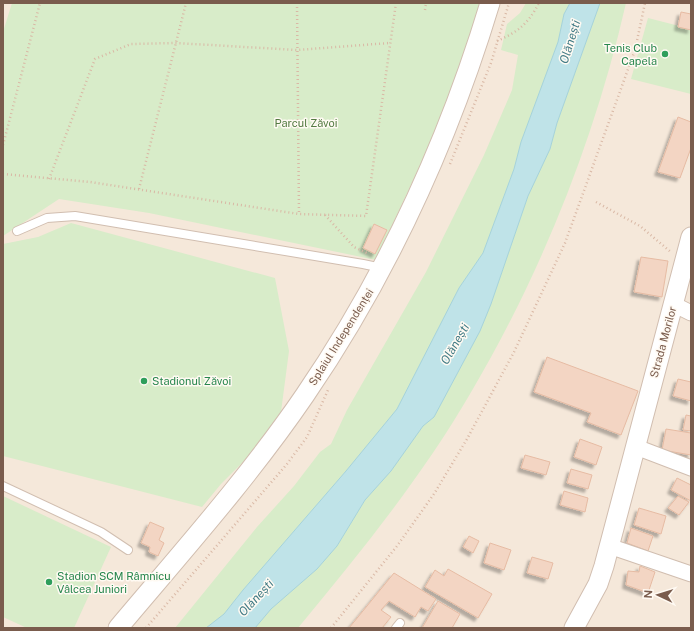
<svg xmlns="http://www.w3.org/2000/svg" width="694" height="631" viewBox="0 0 694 631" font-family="'Public Sans',sans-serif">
	<defs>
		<filter id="shadow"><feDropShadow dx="-3.5" dy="3.5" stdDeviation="1" flood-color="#0004"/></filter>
	</defs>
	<rect width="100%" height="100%" fill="#fdf6ec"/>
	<rect fill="#f5e8da" x="3" y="3" width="688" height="625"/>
	<g fill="#d8ecc9">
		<path d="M12,3H483L477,29L429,146L376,260L149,213L59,199L3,236V32Z"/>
		<path d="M526,3H570L564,14L558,42L540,91L521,142L514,169L483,253L459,288L397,409L346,471L243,590L224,614L206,628H175L257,527L294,486L320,452L331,444L347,410L426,272L484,155L512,90L518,55L501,50L507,24L520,13Z"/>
		<path d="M600,3H626C595,139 541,274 470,394C421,478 360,553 298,628H255L271,609L317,569L337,546L365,500L391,471L423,426L434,417L480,331L491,304L528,196L550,149L557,123Z"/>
		<path d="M648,18L691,29V94L631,79Z"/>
		<path d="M71,223L275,278L289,351L281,412L246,459L221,484L202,507L3,456V244L38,237Z"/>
		<path d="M3,496L111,547L74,628H27L3,617Z"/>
	</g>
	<path fill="#bfe3e8" stroke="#a5d3da" d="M570,3H600L557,123L550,149L528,196L491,304L480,331L434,417L423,426L391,471L365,500L337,546L317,569L271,609L255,628H206L224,614L243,590L346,471L397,409L459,288L483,253L514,169L521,142L558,42L564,14Z"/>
	<g fill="#f3d5c3" stroke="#e6bba3" filter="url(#shadow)">
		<path d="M681,12L691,14V30L678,27Z"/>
		<path d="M678,117L691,122V148L680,178L658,172Z"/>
		<path d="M374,224L387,230L375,254L363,248Z"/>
		<path d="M641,257L668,261L662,297L634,292Z"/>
		<path d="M547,357L638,391L621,435L587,422L591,413L534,392Z"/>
		<path d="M678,379L691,382V401L673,396Z"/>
		<path d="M686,415L691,416V431L683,430Z"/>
		<path d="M666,429L691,433V455L662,450Z"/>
		<path d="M580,439L602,447L596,465L574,457Z"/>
		<path d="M525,455L550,462L546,475L521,468Z"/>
		<path d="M571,469L592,475L588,489L567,483Z"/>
		<path d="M677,478L691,485V501L671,490Z"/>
		<path d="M564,491L588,498L585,512L560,505Z"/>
		<path d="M678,496L689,502L679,515L668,508Z"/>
		<path d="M639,508L666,516L661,534L634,525Z"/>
		<path d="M150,522L164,528L159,540L164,543L158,556L149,552L150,547L141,543Z"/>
		<path d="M631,528L653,536L648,551L627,543Z"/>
		<path d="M469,536L479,541L473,553L463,547Z"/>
		<path d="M490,543L511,550L504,570L484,563Z"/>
		<path d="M532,557L553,563L548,579L527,573Z"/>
		<path d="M640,566L655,572L648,593L626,585L628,571L639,572Z"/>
		<path d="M448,569L492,594L478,618L425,587L435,570L444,576Z"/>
		<path d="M394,573L436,599L428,611L421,607L415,617L389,601L381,610L391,617L382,628H349Z"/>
		<path d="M438,601L460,614L452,628H422Z"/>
	</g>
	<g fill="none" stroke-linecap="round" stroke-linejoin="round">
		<g stroke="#d1beb0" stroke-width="10">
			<g id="service">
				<path d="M17,231L47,218L75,216L363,264L382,268"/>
				<path d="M3,486L101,532L128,550"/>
				<path d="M396,628L400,623"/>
			</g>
		</g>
		<g stroke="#d1beb0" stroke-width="17">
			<g id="minor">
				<path d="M673,304L691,313"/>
				<path d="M636,447L691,468"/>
				<path d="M609,546L691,574"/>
			</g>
		</g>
		<g stroke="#d1beb0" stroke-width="21">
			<g id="tertiary">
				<path d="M118,628C182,552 249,477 305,395C387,275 448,142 490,3"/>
				<path d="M574,628L598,584L604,566L691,237"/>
			</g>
		</g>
		<g stroke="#d9b8a5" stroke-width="2.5" stroke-dasharray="1 3" stroke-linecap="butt">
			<path d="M297,3L299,214"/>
			<path d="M425,10L426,3"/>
			<path d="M497,41C518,32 528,24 539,3"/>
			<path d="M3,145L40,3"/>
			<path d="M450,164L491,63L509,3"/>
			<path d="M3,174L90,182L299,214L366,216L396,3"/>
			<path d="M49,179L95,59L131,44L176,43L297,50L389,43"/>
			<path d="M139,189L186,3"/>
			<path d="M596,202L640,226L672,253"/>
			<path d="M325,215L354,247L367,253"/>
			<path d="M146,628L287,464L307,437L328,390"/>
			<path d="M331,628L397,546L434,494L467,439L514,352L565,243L635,50L645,3"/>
		</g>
		<use href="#service" stroke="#fff" stroke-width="8"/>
		<use href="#minor" stroke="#fff" stroke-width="15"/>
		<use href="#tertiary" stroke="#fff" stroke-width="19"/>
	</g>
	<g fill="#2e9e5b" stroke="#fffaf3" stroke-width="1.5">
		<circle cx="665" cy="54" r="4"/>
		<circle cx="144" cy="381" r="4"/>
		<circle cx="49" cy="582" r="4"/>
	</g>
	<g text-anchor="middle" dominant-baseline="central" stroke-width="3" stroke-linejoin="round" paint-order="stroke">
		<g font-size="11" fill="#27864d" stroke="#fffaf3" text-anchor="start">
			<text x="657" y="48" text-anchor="end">Tenis Club<tspan x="657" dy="13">Capela</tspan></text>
			<text x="152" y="381">Stadionul Zăvoi</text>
			<text x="57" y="576">Stadion SCM Râmnicu<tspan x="57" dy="13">Vâlcea Juniori</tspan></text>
		</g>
		<g font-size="11" fill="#537a41" stroke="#fffaf3">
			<text x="306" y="123">Parcul Zăvoi</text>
		</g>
		<g font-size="11" fill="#7a5c4d" stroke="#fffaf3">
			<text transform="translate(341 337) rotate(-58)">Splaiul Independenței</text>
			<text transform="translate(663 342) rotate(-75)">Strada Morilor</text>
		</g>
		<g font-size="12" font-style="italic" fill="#437c86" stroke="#fffaf3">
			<text transform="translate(570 42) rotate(-73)">Olănești</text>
			<text transform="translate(455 344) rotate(-60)">Olănești</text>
			<text transform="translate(256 598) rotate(-47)">Olănești</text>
		</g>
	</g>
	<rect width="694" height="631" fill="none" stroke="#7a5c4d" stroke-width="8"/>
	<g transform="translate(658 595) rotate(274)" stroke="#fffaf3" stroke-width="3" paint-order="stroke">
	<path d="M0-3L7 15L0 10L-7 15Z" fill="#7a5c4d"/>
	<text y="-6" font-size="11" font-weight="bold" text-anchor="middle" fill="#7a5c4d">N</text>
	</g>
</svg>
